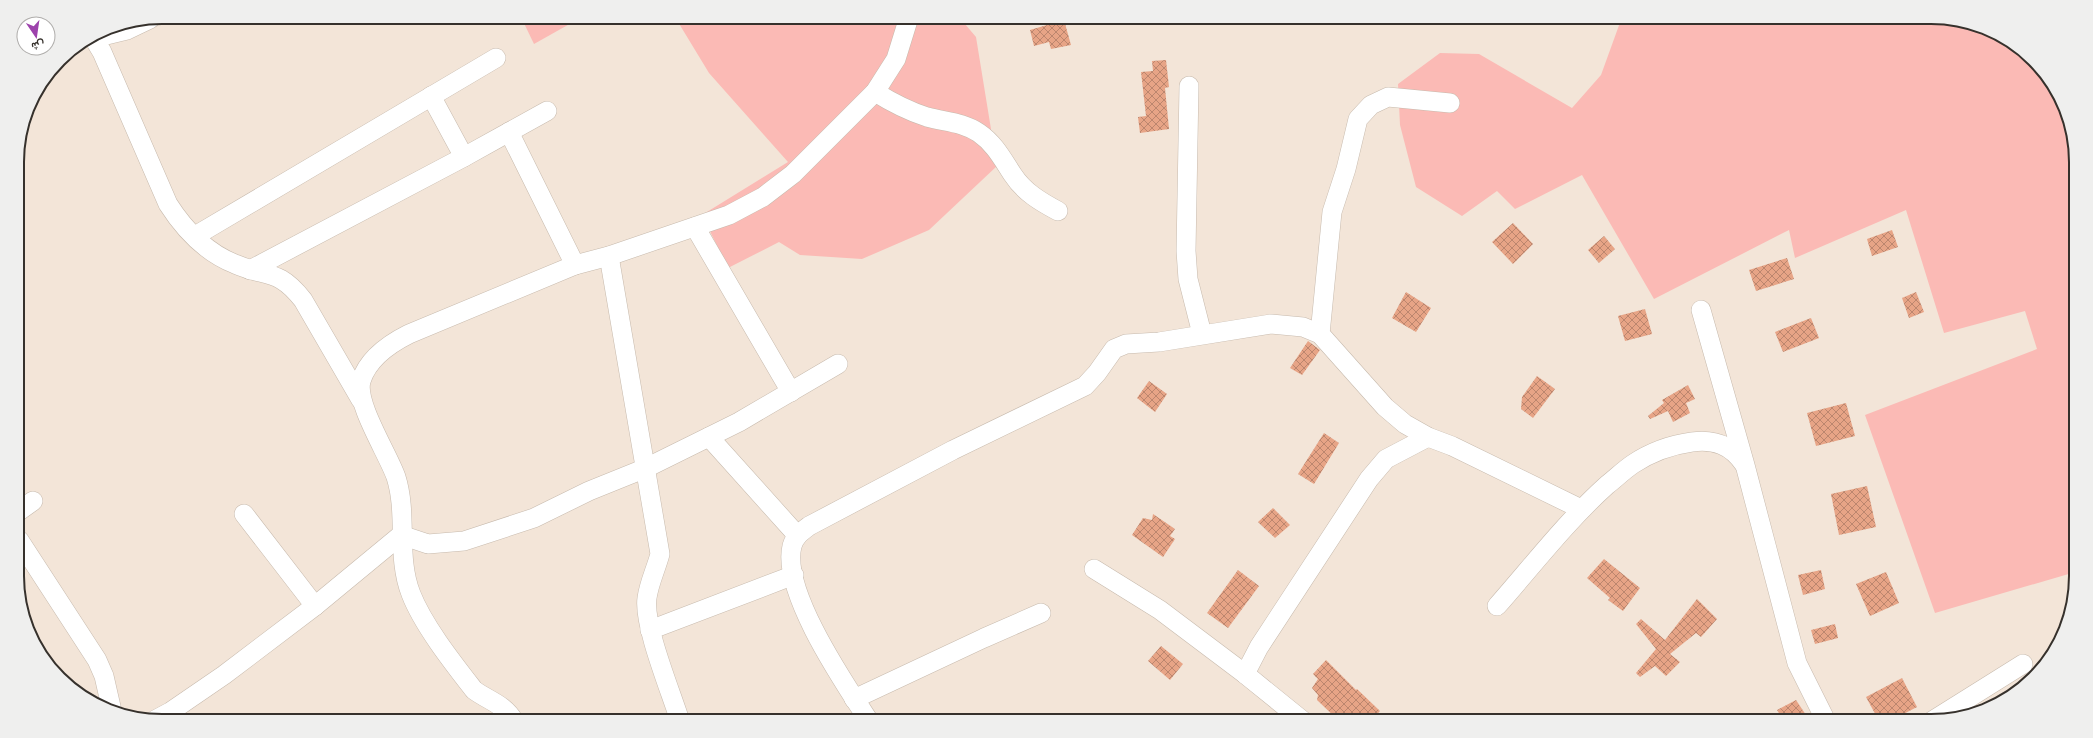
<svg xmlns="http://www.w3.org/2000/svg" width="2093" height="738" viewBox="0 0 2093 738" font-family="Poppins,Vazirmatn,sans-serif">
	<defs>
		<pattern id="building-cross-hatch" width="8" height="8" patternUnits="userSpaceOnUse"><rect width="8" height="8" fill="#e7a486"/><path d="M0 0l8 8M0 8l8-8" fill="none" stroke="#bc866e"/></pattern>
	</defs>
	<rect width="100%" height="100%" fill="#f3e5d8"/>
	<g fill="#fbbab5">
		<path d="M521,17H582L534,44Z"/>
		<path d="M675,17H959L976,37L997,166L929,230L862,259L800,255L779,242L728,268L702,215L788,162L709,73Z"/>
		<path d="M1622,17H1931L1977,25L2040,67L2061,98L2075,143V582L2072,573L1935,613L1865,415L2037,349L2025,311L1944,333L1906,210L1795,258L1789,230L1654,299L1582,175L1515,209L1497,191L1462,216L1416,187L1400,125L1398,84L1440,53L1479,54L1572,108L1601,75Z"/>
	</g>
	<g fill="url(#building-cross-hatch)">
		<path d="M1064,20L1071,45L1051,49L1049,42L1034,46L1030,30Z"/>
		<path d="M1166,60L1169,87L1165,88L1169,129L1140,133L1138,117L1146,116L1141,72L1153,71L1152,61Z"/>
		<path d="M1513,223L1533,244L1513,264L1492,242Z"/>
		<path d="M1892,230L1898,247L1872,256L1867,239Z"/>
		<path d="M1604,236L1615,249L1599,263L1588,250Z"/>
		<path d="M1787,258L1794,279L1756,291L1749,270Z"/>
		<path d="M1406,292L1431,308L1416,332L1392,318Z"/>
		<path d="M1916,292L1924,312L1909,318L1902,298Z"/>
		<path d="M1645,309L1652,334L1625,341L1618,316Z"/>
		<path d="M1811,318L1819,338L1783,352L1775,332Z"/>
		<path d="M1308,341L1320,350L1302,375L1290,368Z"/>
		<path d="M1537,376L1555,389L1533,418L1521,409L1522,397Z"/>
		<path d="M1149,381L1167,394L1155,412L1137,398Z"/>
		<path d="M1688,385L1695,399L1686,403L1690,413L1673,422L1668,411L1650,419L1648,416L1664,403L1662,400Z"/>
		<path d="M1846,403L1855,436L1816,446L1807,413Z"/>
		<path d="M1324,433L1339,443L1314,484L1298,474Z"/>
		<path d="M1867,486L1876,527L1839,535L1831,494Z"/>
		<path d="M1273,508L1290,525L1275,538L1258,522Z"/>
		<path d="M1153,514L1175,529L1170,536L1175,539L1163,557L1132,535L1143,518L1152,520Z"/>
		<path d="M1604,559L1640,588L1623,611L1608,600L1610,598L1587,578Z"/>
		<path d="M1238,570L1259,586L1228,628L1207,613Z"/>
		<path d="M1821,570L1825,589L1803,595L1798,575Z"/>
		<path d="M1886,572L1899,603L1870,616L1856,584Z"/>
		<path d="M1697,599L1717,619L1701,637L1696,633L1670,654L1680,662L1666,676L1655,666L1640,677L1636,673L1656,649L1636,624L1641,619L1665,640Z"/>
		<path d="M1835,624L1838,638L1815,644L1811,630Z"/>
		<path d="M1161,646L1183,664L1170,680L1148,661Z"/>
		<path d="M1326,660L1356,690L1357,689L1380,711L1371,721H1339L1317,700L1318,695L1312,688L1318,679L1313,674Z"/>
		<path d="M1902,678L1917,707L1890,721H1879L1866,697Z"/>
		<path d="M1796,700L1810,721H1784L1777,710Z"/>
	</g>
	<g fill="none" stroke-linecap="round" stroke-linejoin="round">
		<g stroke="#c7baad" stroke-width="20">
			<g id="minor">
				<path d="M93,37L102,52L168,204C184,229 207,253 235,264C267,278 278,268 303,300L361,400"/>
				<path d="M94,38L127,30L150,19"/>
				<path d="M1189,86L1186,251L1188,279L1202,334"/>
				<path d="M875,92C891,102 908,111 927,117C945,122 963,122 979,133C995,144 1003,160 1013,175C1024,192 1041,202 1058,211"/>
				<path d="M431,96L464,157"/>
				<path d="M509,132L575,265"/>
				<path d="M695,227L791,392"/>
				<path d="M195,236L496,58"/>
				<path d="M609,256L660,554C656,569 649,583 647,598C643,625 671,692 680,721"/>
				<path d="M250,270L464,157L547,111"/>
				<path d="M1701,310L1745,465L1797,663L1826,721"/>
				<path d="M1320,334L1332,212L1346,169L1358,119L1371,105L1388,97L1450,103"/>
				<path d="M709,437L797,535"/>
				<path d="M19,511L33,501"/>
				<path d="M244,514L315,606"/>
				<path d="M401,535L428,544L464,541L534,518L589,491L646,468L739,422L838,364"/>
				<path d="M19,540L97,660L104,676L112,711"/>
				<path d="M1094,569L1160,610L1245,674L1303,721"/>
				<path d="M1497,606C1533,565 1567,521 1607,485C1616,478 1624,470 1633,464C1651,452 1670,445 1692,442C1714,439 1731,445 1744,464"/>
				<path d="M650,630L794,575"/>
				<path d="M1245,674L1259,647L1369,479L1386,459L1428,437"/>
				<path d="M854,699L984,638L1041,613"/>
				<path d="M155,720L170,712L224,675L315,606L401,535"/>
				<path d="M514,721C504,704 489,701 474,690C453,663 423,625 411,594C396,556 408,515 396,477C388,454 355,403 361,381C368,358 389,344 409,334L575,265L609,256L729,215L763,197L793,174L875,92L896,59L909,17"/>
				<path d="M869,721C845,684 781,591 792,546C795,536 801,532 809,526L953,450L1085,386L1097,373L1114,349L1126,344L1159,342L1271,324L1303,327L1320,334L1385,407L1405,424L1428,437L1452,446L1581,509"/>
				<path d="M1932,721L2023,664"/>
			</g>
		</g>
		<use href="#minor" stroke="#fff" stroke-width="19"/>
	</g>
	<path d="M0 0H2093V738H0ZM162 24H1931A138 138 0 0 1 2069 162V576A138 138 0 0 1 1931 714H162A138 138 0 0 1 24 576V162A138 138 0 0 1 162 24Z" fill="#efefee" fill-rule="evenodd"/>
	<path fill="none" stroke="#36312c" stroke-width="2" d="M162 24H1931A138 138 0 0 1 2069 162V576A138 138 0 0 1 1931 714H162A138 138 0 0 1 24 576V162A138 138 0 0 1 162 24Z"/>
	<g transform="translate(36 36) rotate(167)"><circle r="19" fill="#ffffff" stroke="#afadab"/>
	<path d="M0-3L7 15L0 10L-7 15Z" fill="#9d42ac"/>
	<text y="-6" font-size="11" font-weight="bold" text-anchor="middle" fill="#36312c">ش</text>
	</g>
</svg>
